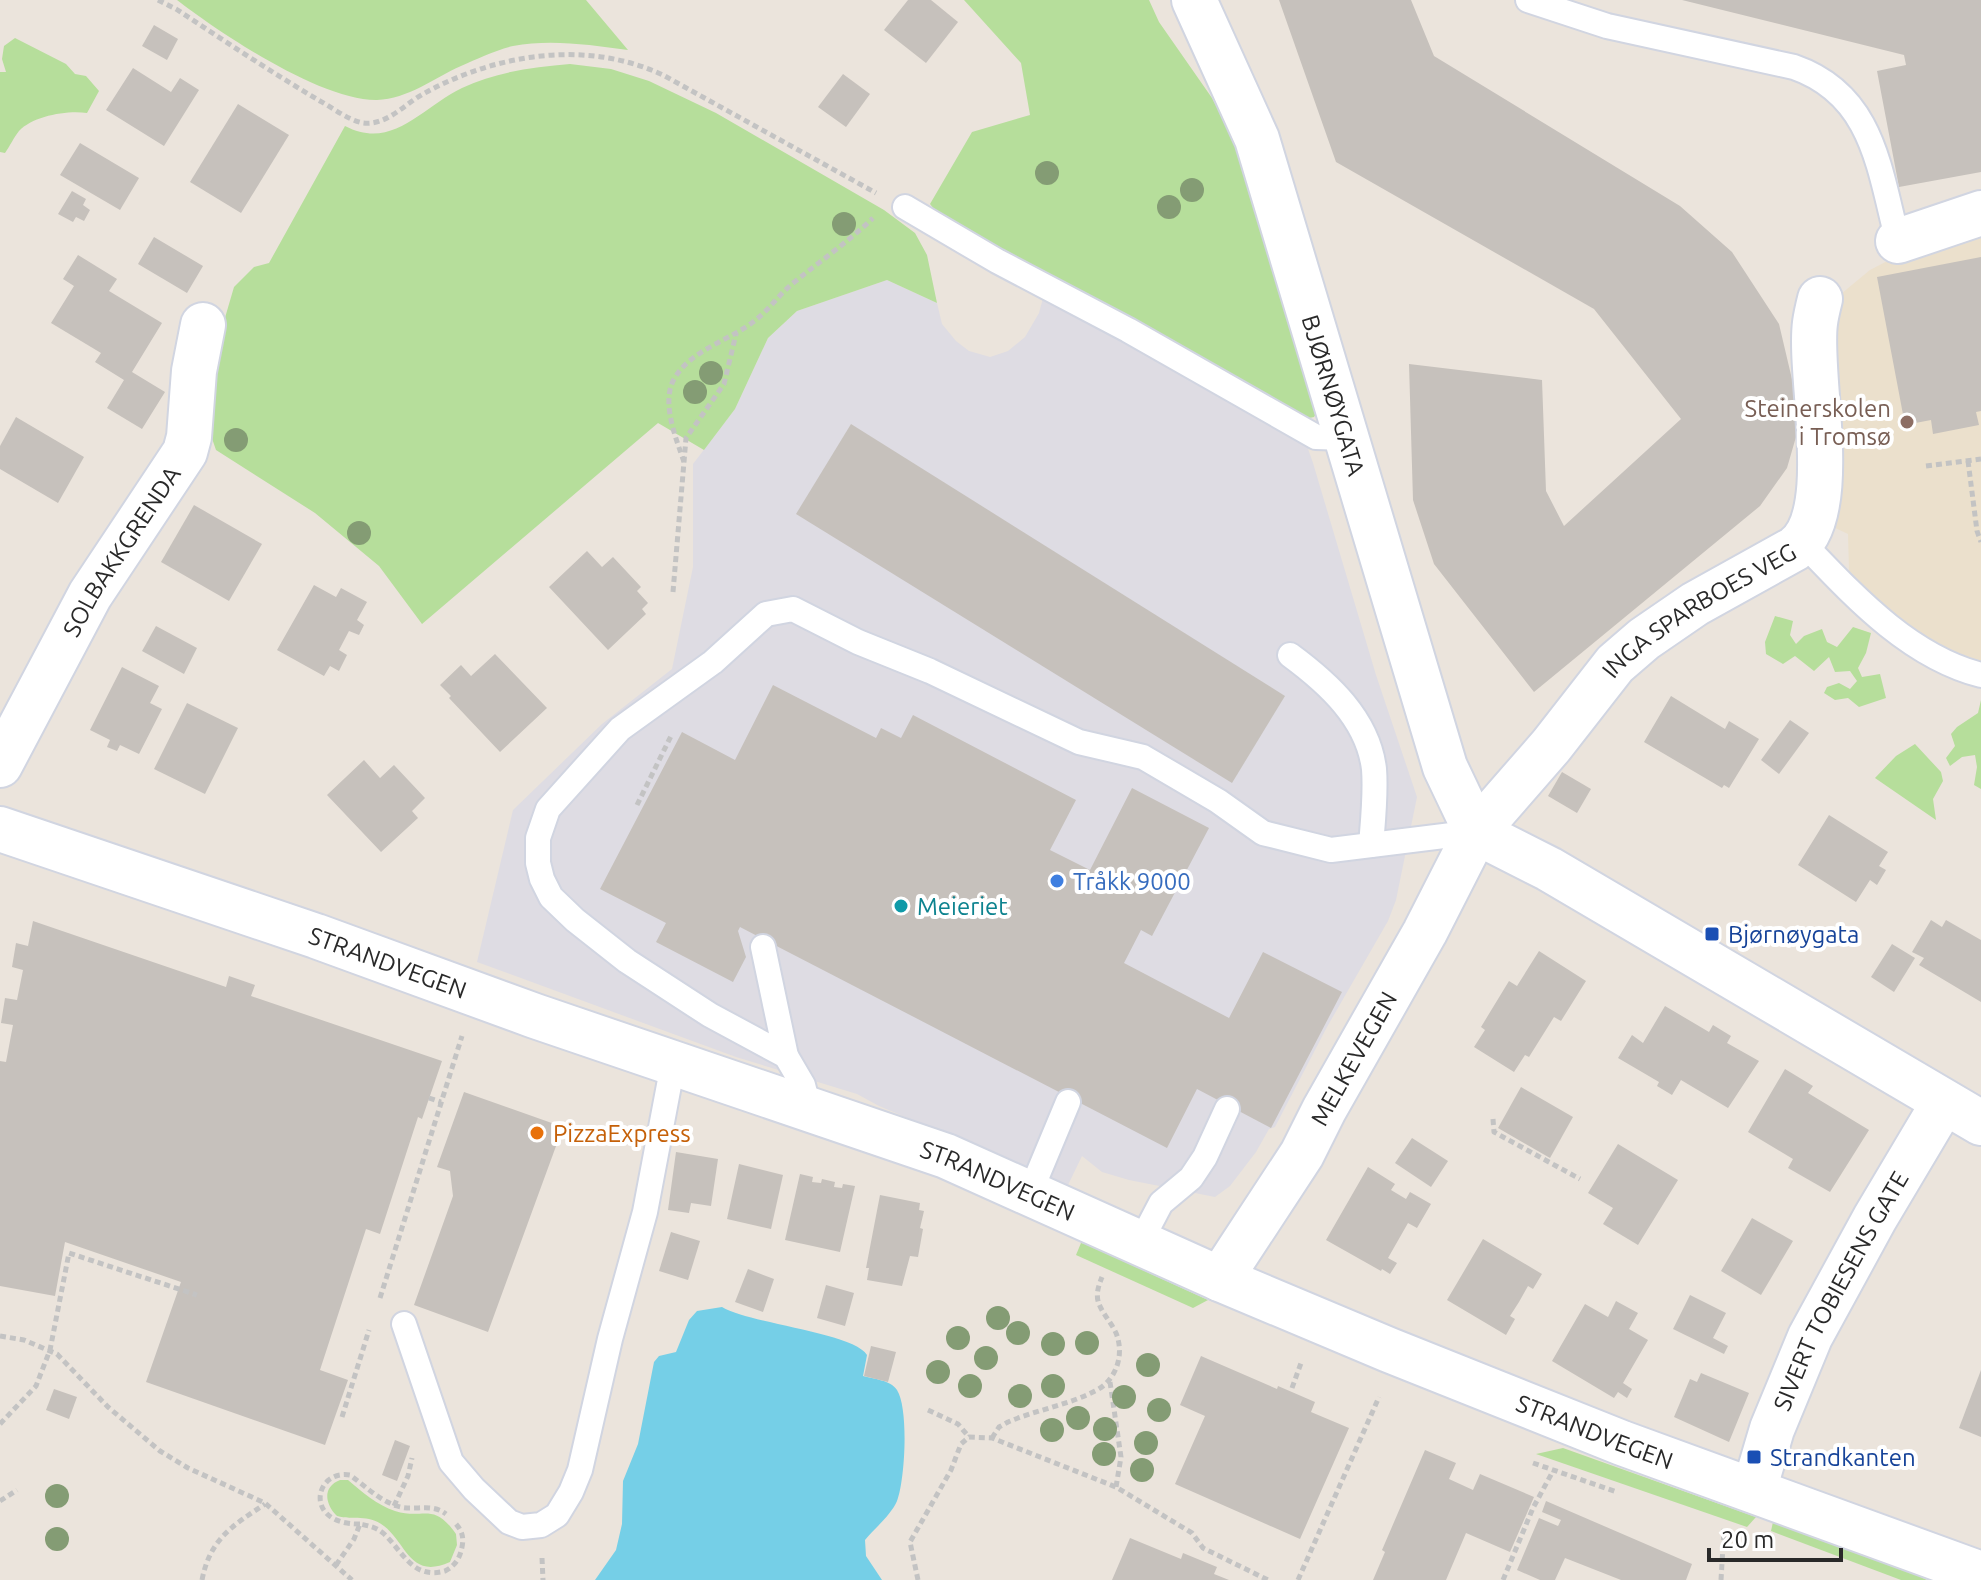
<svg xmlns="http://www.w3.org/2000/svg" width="1981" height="1580" viewBox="0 0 1981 1580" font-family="Ubuntu,sans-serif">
	<rect width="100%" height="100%" fill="#ebe4dc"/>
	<path fill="#dedce3" d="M887,280L937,303L942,324L956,341L969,351L990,357L1008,351L1025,337L1039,313L1043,298L1114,336L1307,446L1313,463L1376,675L1417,797L1396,900L1388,921L1327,1027L1275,1127L1269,1129L1256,1152L1230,1186L1215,1197L1129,1180L1102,1172L1082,1156L1068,1185L879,1106L857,1094L736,1057L477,962L513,810L602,724L672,669L693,567V464L735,409L768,338L797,311Z"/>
	<path fill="#ebe0cc" d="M1981,231V665L1944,650L1886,613L1849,571L1848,534L1831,526V328L1841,294L1870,270L1895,257Z"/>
	<g fill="#b6de9b">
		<path d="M177,0H586L628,50C590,45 551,39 513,46C496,50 477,59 461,66C434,78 408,99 377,100C322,101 221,34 177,0Z"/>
		<path d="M964,0H1149L1159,22L1212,98L1232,136L1317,412L1314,417L1304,419L939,215L930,204L972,132L1030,115L1021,63Z"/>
		<path d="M15,38L66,64L75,74L86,76L99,91L87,113C67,110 33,116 19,131C14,137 10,146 5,153L0,152V72H6L2,59L4,46Z"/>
		<path d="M570,64L611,69L649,81L716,113L884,210L915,233L927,255L937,303L887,280L797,311L768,338L735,409L704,450L658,423L422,624L379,566L315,513L216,450L206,421L222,328L234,287L254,267L269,263L345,126C393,151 422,107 462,88C496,72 533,67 570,64Z"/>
		<path d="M1775,616L1793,621L1790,635L1796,644L1804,636L1822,629L1827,642L1837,647L1853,627L1871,633L1866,653L1858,668L1862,677L1880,674L1886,698L1859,707L1848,698L1835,700L1824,693L1827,687L1839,683L1850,689L1857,681L1850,671L1835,672L1829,657L1814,671L1795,656L1783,664L1766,654L1765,642Z"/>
		<path d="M1981,700V789L1974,785L1977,767L1975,755L1962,757L1950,766L1946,758L1955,746L1951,734L1957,727L1978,713Z"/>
		<path d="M1915,744L1941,772L1943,781L1933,799L1936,820L1875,778L1896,756Z"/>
		<path d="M1081,1243L1086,1244L1208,1300L1193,1308L1076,1255Z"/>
		<path d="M1563,1448L1756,1517L1747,1527L1536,1454Z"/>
		<path d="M340,1480H348C362,1492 377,1505 395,1511C424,1520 433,1501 456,1534L457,1545L450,1562C410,1580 407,1544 384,1526C367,1513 354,1521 337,1516C325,1504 322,1487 340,1480Z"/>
		<path d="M1773,1522L1901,1567L1927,1580H1901L1771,1531Z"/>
	</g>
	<path fill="#75cfe7" d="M722,1307C751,1324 854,1333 867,1355L863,1376C873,1379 891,1380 897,1390C909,1409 905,1480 897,1501C891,1515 874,1529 865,1540L866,1556L882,1580H595L616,1550L622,1524L623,1481L638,1444L654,1362L659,1356L676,1352L689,1320L697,1311Z"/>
	<g fill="#c6c1bc">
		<path d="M908,0H931L958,22L926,63L884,30Z"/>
		<path d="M1279,0H1411L1434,56L1680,206L1732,252L1779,324L1795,392L1798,430L1787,468L1760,506L1534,692L1434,564L1413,500L1409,364L1542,380L1546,491L1564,526L1681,419L1594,309L1336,162Z"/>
		<path d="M1682,0H1981V172L1899,187L1877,71L1906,65L1904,55Z"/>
		<path d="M154,25L178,39L167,60L142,46Z"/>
		<path d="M133,68L171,92L180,78L199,90L164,146L106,110Z"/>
		<path d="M843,74L870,94L846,127L818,107Z"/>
		<path d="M238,104L289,135L241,213L190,182Z"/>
		<path d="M80,143L139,178L120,210L60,175Z"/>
		<path d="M72,191L86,199L83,205L90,210L84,221L76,217L73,222L58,214Z"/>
		<path d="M154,237L203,266L187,293L138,264Z"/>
		<path d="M78,255L117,279L109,291L162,323L132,372L165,392L142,429L107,408L124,380L95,362L101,353L51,323L74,286L63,279Z"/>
		<path d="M1981,257V411L1976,412L1979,425L1933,434L1931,420L1905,425L1877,277Z"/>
		<path d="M16,417L84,457L58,503L0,469V446Z"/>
		<path d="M851,424L1285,696L1232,783L796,514Z"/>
		<path d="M194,505L262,544L229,601L161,562Z"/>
		<path d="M587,551L602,567L613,557L641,587L637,591L648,603L642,609L646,614L608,650L549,587Z"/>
		<path d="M314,585L336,597L341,588L367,602L357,620L364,625L359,635L349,631L339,650L347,655L339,671L330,666L324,676L277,650Z"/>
		<path d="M156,626L197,648L184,674L142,651Z"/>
		<path d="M495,654L547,708L500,752L449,698L451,696L440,685L461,665L471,676Z"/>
		<path d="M122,667L159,686L150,703L162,709L139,754L120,745L117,751L107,747L110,740L90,730Z"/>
		<path d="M773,685L876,738L881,728L901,738L913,715L1076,800L1050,850L1090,870L1132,788L1209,828L1152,936L1141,930L1124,963L1229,1018L1263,952L1342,992L1271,1128L1197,1089L1167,1148L740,927L738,931L746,957L733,982L656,942L666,923L600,889L682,732L735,760Z"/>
		<path d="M1671,696L1725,729L1729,721L1759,739L1729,788L1724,785L1722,788L1644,742Z"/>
		<path d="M187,703L238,728L205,794L154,769Z"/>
		<path d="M1790,720L1809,733L1779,774L1761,760Z"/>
		<path d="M364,760L380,778L394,765L425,798L412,811L418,818L381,852L327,795Z"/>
		<path d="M1562,772L1591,789L1577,813L1548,796Z"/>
		<path d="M1829,815L1888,852L1879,866L1886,870L1877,885L1870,880L1856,902L1798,865Z"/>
		<path d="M1931,920L1942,927L1946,920L1981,940V1002L1919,965L1924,958L1912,952Z"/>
		<path d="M33,921L226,987L229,976L255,985L251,996L442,1061L422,1119L418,1117L380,1234L366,1229L320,1370L348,1380L325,1445L146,1382L181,1282L65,1242L55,1296L0,1286V1061L6,1062L13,1025L1,1023L5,998L17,1000L23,970L12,967L16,943L28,946Z"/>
		<path d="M1892,944L1915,958L1894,992L1871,977Z"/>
		<path d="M1539,951L1586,981L1561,1021L1554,1017L1529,1057L1525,1055L1514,1072L1474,1047L1485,1030L1481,1027L1509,981L1517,986Z"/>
		<path d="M1665,1006L1709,1032L1713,1025L1731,1036L1727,1043L1759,1061L1728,1108L1681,1080L1672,1095L1657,1086L1659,1082L1618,1058L1632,1035L1643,1043Z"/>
		<path d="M1785,1069L1813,1086L1808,1093L1869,1130L1830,1192L1788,1168L1793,1159L1748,1132Z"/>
		<path d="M1521,1087L1573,1117L1550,1158L1498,1128Z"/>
		<path d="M464,1092L563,1127L488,1332L414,1305L453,1196L450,1171L437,1167Z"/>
		<path d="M1412,1138L1448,1161L1431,1187L1395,1163Z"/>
		<path d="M1618,1144L1678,1180L1638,1245L1603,1224L1613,1208L1588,1193Z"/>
		<path d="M676,1152L718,1159L711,1206L691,1203L689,1213L668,1210Z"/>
		<path d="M739,1164L783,1175L771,1229L727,1219Z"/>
		<path d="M1368,1167L1395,1184L1391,1190L1406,1199L1410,1192L1431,1204L1417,1228L1408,1223L1388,1258L1397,1263L1390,1274L1382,1269L1381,1271L1326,1240Z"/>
		<path d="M800,1174L813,1177L812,1182L821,1183L822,1179L835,1182L834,1187L842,1188L843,1184L855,1186L840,1252L785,1240Z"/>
		<path d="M880,1195L920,1203L919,1210L924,1211L920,1228L923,1229L918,1257L910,1256L902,1286L867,1280L869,1268H866Z"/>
		<path d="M1752,1218L1793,1241L1761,1295L1721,1271Z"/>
		<path d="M671,1232L700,1241L688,1280L659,1271Z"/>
		<path d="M1483,1239L1542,1274L1533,1289L1528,1286L1519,1302L1510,1316L1515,1319L1506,1335L1447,1300Z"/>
		<path d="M748,1269L774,1279L763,1312L735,1302Z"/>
		<path d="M826,1285L854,1293L845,1326L817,1318Z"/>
		<path d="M1690,1295L1726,1313L1713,1338L1728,1346L1724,1354L1673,1329Z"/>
		<path d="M1616,1301L1638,1313L1629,1329L1648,1340L1623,1383L1632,1389L1627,1398L1618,1392L1614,1398L1552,1361L1585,1304L1608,1317Z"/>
		<path d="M871,1346L896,1352L888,1382L864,1376Z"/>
		<path d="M1201,1356L1277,1389L1278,1386L1315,1402L1311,1412L1349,1428L1300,1539L1175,1484L1205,1416L1180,1405Z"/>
		<path d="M1981,1370V1437L1959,1428Z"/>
		<path d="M1701,1373L1749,1393L1729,1442L1674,1417L1690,1379L1697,1382Z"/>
		<path d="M54,1389L77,1397L69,1419L46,1410Z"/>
		<path d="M395,1440L410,1446L397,1481L382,1475Z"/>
		<path d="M1425,1450L1456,1463L1449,1479L1473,1490L1480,1474L1534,1497L1510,1552L1466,1533L1446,1580H1373L1385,1552L1382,1550Z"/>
		<path d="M1546,1501L1692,1564L1686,1580H1621L1565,1558L1555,1580H1540L1517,1570L1539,1518L1558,1526L1561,1520L1542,1512Z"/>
		<path d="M1130,1538L1181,1559L1183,1553L1217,1567L1214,1574L1229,1580H1112Z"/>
	</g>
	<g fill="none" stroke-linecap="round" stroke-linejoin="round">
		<g stroke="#d1d5e1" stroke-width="28">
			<g id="service">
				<path d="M1528,0L1607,26L1794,67C1874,95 1879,170 1898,241"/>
				<path d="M905,207L997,261L1128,330L1316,437L1346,438"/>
				<path d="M1803,543C1853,595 1908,656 1981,675"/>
				<path d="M1290,655C1328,683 1368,719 1374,769C1376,794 1373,820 1371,845"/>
				<path d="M763,947L786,1056"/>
				<path d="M809,1108L803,1085L786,1056L710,1015L627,961L575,920L551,897L542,879L538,863V838L548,809L620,729L713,662L766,614L793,609L858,642L930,671L1079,742L1143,757L1218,801L1263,833L1331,850L1476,832"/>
				<path d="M1030,1193L1068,1102"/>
				<path d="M1140,1243L1161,1203L1191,1178L1205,1157L1227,1109"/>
				<path d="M404,1324L451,1462L474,1489L509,1522L522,1527L541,1525L557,1515L571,1492L580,1470L610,1339L645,1212L673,1064"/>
			</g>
		</g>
		<g stroke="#d1d5e1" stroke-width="48">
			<g id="minor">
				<path d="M1898,241L1981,213"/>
				<path id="s1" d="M0,765L90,595L185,452L189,437L194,371L203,325"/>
				<path id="s2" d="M1476,832L1551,746L1615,664L1644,639L1695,604L1794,549C1842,516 1808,376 1815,323C1816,315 1818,307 1820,299"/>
				<path id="s3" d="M1754,1490L1772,1429L1810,1337L1875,1218L1944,1102"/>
			</g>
		</g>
		<g stroke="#d1d5e1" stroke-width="48">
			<g id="tertiary">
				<path id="s4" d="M1194,0L1257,139L1445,767L1476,832L1549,869L1981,1123"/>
				<path id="s5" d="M0,829L316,936L535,1016L946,1156L1220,1279L1389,1350L1622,1443L1981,1574"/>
				<path id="s6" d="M1220,1279L1302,1154L1324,1110L1425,932L1476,832"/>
			</g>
		</g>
		<g stroke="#c3c3c3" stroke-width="5" stroke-dasharray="6 4" stroke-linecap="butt">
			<path d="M158,0L176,9C223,40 271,72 320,101C333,108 348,120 363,123C386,126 405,104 423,94C495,54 586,39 663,75L876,193"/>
			<path d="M1968,461L1977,531L1981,542"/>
			<path d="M684,462C676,438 661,403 674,379C692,348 733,340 758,318C770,308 780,294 792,284C819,262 848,242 873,218"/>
			<path d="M1926,466L1981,459"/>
			<path d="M673,592L686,438L724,384L736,334"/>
			<path d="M637,805L671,736"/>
			<path d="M429,1098L441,1102"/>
			<path d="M1493,1119L1494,1132L1580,1179"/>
			<path d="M380,1298L462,1036"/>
			<path d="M0,1336L24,1340L57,1354L108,1407L160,1451L188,1468L265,1503L352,1580"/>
			<path d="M1110,1382L1121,1457L1116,1487"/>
			<path d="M1292,1388L1301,1363"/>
			<path d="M928,1410L958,1424L969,1437"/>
			<path d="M342,1417L369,1330"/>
			<path d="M0,1424L36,1386L50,1350L69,1253L197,1295"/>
			<path d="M992,1438L999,1427L1008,1422C1036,1410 1068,1405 1095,1391C1116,1381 1125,1355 1116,1333C1111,1322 1101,1312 1098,1301C1096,1292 1099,1285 1102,1277"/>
			<path d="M1533,1463L1617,1492"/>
			<path d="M0,1501L17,1490"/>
			<path d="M394,1506L408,1476L412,1458"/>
			<path d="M360,1524C303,1525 314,1469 350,1475C365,1486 379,1500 397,1506C414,1512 431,1502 446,1514"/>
			<path d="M542,1558L543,1580"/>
			<path d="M336,1565L354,1539L360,1524C369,1526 376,1527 383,1533C403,1551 412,1580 445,1571C455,1566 460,1558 462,1547C464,1537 462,1531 456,1524"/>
			<path d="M202,1580C210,1539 232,1526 265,1504"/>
			<path d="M918,1580L910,1542L951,1470L961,1444L969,1437L992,1438L1116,1487L1192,1533L1203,1548L1268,1580"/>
			<path d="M1298,1580L1379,1397"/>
			<path d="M1503,1580L1533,1508L1553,1471"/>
			<path d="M1721,1580L1724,1529"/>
		</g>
		<use href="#service" stroke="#fff" stroke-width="24"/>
		<use href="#minor" stroke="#fff" stroke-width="44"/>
		<use href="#tertiary" stroke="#fff" stroke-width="44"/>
	</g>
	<g fill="#849c74">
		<circle cx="1047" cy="173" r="12"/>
		<circle cx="1192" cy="190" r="12"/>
		<circle cx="1169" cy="207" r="12"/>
		<circle cx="844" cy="224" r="12"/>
		<circle cx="711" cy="373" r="12"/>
		<circle cx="695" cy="392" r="12"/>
		<circle cx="236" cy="440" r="12"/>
		<circle cx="359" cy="533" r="12"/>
		<circle cx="998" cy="1318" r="12"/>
		<circle cx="1018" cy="1333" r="12"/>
		<circle cx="958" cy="1338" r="12"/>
		<circle cx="1087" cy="1343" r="12"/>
		<circle cx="1053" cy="1344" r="12"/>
		<circle cx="986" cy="1358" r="12"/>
		<circle cx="1148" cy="1365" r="12"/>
		<circle cx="938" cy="1372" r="12"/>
		<circle cx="970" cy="1386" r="12"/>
		<circle cx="1053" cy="1386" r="12"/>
		<circle cx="1020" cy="1396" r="12"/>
		<circle cx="1124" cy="1397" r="12"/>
		<circle cx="1159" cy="1410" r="12"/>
		<circle cx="1078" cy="1418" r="12"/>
		<circle cx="1105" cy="1429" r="12"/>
		<circle cx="1052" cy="1430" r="12"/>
		<circle cx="1146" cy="1443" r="12"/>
		<circle cx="1104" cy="1454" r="12"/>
		<circle cx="1142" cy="1470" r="12"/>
		<circle cx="57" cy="1496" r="12"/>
		<circle cx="57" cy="1539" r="12"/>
	</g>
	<circle fill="#8d6e63" stroke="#fff" stroke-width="3" cx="1907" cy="422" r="8"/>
	<circle fill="#3f7fe0" stroke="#fff" stroke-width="3" cx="1057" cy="881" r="8"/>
	<circle fill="#0f9aa8" stroke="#fff" stroke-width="3" cx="901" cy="906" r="8"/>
	<g fill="#1a4fb4" stroke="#fff" stroke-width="3">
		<rect x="1704" y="926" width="16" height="16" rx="4"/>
		<rect x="1746" y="1449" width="16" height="16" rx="4"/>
	</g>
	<circle fill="#e8710a" stroke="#fff" stroke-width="3" cx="537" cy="1133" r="8"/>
	<g text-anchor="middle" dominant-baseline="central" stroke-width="8" stroke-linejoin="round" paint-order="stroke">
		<g font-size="24" fill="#292929" stroke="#fff">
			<text stroke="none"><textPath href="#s4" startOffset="420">BJØRNØYGATA</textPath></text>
			<text stroke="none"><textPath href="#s1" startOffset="246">SOLBAKKGRENDA</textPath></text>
			<text stroke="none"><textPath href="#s2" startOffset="318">INGA SPARBOES VEG</textPath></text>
			<text stroke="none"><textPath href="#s5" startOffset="410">STRANDVEGEN</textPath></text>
			<text stroke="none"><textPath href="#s6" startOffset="258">MELKEVEGEN</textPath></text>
			<text stroke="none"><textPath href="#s5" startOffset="1058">STRANDVEGEN</textPath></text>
			<text stroke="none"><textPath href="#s3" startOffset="218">SIVERT TOBIESENS GATE</textPath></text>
			<text stroke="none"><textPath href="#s5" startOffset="1706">STRANDVEGEN</textPath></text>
		</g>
		<g font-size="24" fill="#785e54" stroke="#fff" text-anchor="end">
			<text x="1891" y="408">Steinerskolen<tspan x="1891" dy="28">i Tromsø</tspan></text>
		</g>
		<g font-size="24" fill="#366cbe" stroke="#fff" text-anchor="start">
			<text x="1073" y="881">Tråkk 9000</text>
		</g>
		<g font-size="24" fill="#0d838f" stroke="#fff" text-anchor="start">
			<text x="917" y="906">Meieriet</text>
		</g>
		<g font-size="24" fill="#164399" stroke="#fff" text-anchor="start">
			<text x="1728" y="934">Bjørnøygata</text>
			<text x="1770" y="1457">Strandkanten</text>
		</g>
		<g font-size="24" fill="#c56008" stroke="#fff" text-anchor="start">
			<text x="553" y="1133">PizzaExpress</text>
		</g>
	</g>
	<path d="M1709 1548v12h132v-12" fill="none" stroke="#292929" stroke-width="4"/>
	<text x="1721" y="1548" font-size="24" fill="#292929" stroke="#ffffff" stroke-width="6" paint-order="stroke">20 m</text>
</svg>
